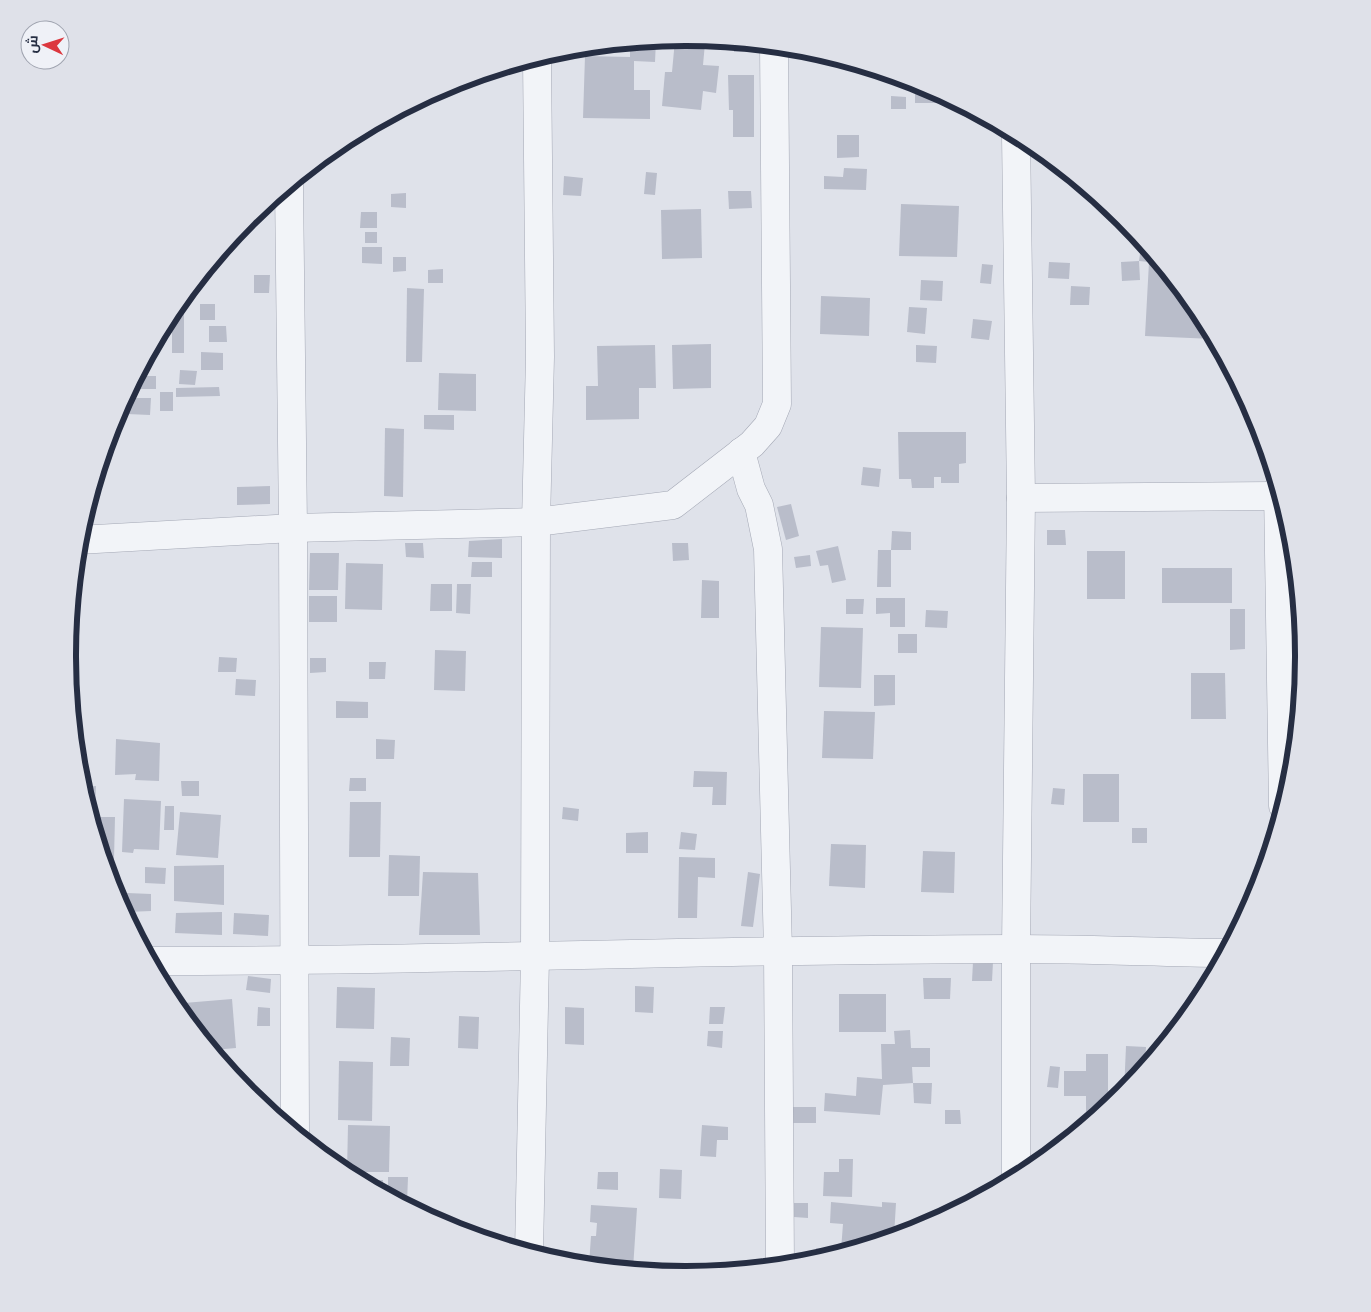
<svg xmlns="http://www.w3.org/2000/svg" width="1371" height="1312" viewBox="0 0 1371 1312" font-family="'Alegreya Sans',Cairo,sans-serif">
	<rect width="100%" height="100%" fill="#dfe2ea"/>
	<g fill="#b9bdca">
		<path d="M656,40L655,62L634,61V90H650V119L583,118L585,56L630,57V43Z"/>
		<path d="M675,40L705,43L703,65L719,66L716,93L703,91L701,110L662,106L665,72H672Z"/>
		<path d="M734,42L751,44L750,52H734Z"/>
		<path d="M574,48V59L556,58V52Z"/>
		<path d="M728,75H754V137H733V110H729Z"/>
		<path d="M911,81L922,85L957,103H915V87H911Z"/>
		<path d="M891,96L906,97V109H891Z"/>
		<path d="M837,135H859V157L837,158Z"/>
		<path d="M844,168L867,169L866,190L824,189V176L843,177Z"/>
		<path d="M646,172L657,173L655,195L644,194Z"/>
		<path d="M564,176L583,178L581,196L563,195Z"/>
		<path d="M728,191H751L752,208L729,209Z"/>
		<path d="M406,193V208L391,207V194Z"/>
		<path d="M901,204L959,206L957,257L899,256Z"/>
		<path d="M701,209L702,258L662,259L661,210Z"/>
		<path d="M361,212H377V228H360Z"/>
		<rect x="365" y="232" width="12" height="11"/>
		<path d="M1141,246L1146,247L1200,313L1213,339L1145,336L1149,262L1139,261Z"/>
		<path d="M362,247H382V264L362,263Z"/>
		<path d="M393,257H406V271L393,272Z"/>
		<path d="M1139,261L1140,280L1122,281L1121,262Z"/>
		<path d="M1049,262L1070,263L1069,279L1048,278Z"/>
		<path d="M982,264L993,265L991,284L980,283Z"/>
		<path d="M443,269V283H428V270Z"/>
		<path d="M254,275H270L269,293H254Z"/>
		<path d="M921,280L943,281L942,301L920,300Z"/>
		<path d="M1071,286L1090,287L1089,305H1070Z"/>
		<path d="M407,288L424,289L422,362H406Z"/>
		<path d="M821,296L870,298L869,336L820,334Z"/>
		<rect x="200" y="304" width="15" height="16"/>
		<path d="M909,307L927,308L925,334L907,332Z"/>
		<rect x="172" y="314" width="12" height="39"/>
		<path d="M973,319L992,321L989,340L971,338Z"/>
		<path d="M209,326H226L227,342H209Z"/>
		<path d="M711,344V388L673,389L672,345Z"/>
		<path d="M655,345L656,388H639V419L586,420V386H598L597,346Z"/>
		<path d="M916,345L937,346L936,363L916,362Z"/>
		<path d="M201,352L223,353V370H201Z"/>
		<path d="M149,354L148,369L141,368L147,357Z"/>
		<path d="M180,370L197,371L195,385L179,384Z"/>
		<path d="M439,373L476,374V411L438,410Z"/>
		<rect x="139" y="376" width="17" height="13"/>
		<path d="M219,387L220,396L176,397V388Z"/>
		<rect x="160" y="392" width="13" height="19"/>
		<path d="M127,398H151L150,415L127,414Z"/>
		<path d="M424,415H454V430L424,429Z"/>
		<path d="M385,428L404,429L403,497L384,496Z"/>
		<path d="M898,432H966V463L959,464V483H941V477H934V488H912L911,479H899Z"/>
		<path d="M863,467L881,469L879,487L861,485Z"/>
		<path d="M270,486V504L237,505V487Z"/>
		<path d="M791,504L799,536L786,540L777,507Z"/>
		<path d="M1047,530H1065L1066,545H1047Z"/>
		<path d="M892,531L911,532V550H891Z"/>
		<path d="M502,539V558L468,557L469,541Z"/>
		<path d="M405,543H423L424,558L406,557Z"/>
		<path d="M672,543H688L689,560L673,561Z"/>
		<path d="M838,546L846,580L832,583L828,565L820,566L816,551Z"/>
		<path d="M878,550H891V587H877Z"/>
		<rect x="1087" y="551" width="38" height="48"/>
		<path d="M310,553H339L338,590H309Z"/>
		<path d="M810,555L811,566L796,568L794,557Z"/>
		<path d="M472,562H492V577H471Z"/>
		<path d="M346,563L383,564L382,610L345,609Z"/>
		<rect x="1162" y="568" width="70" height="35"/>
		<path d="M702,580L719,581V618H701Z"/>
		<path d="M431,584H452V611H430Z"/>
		<path d="M457,584H471L470,614L456,613Z"/>
		<rect x="309" y="596" width="28" height="26"/>
		<path d="M876,598H905V627H890V613L876,614Z"/>
		<path d="M846,599H864L863,614H846Z"/>
		<path d="M1230,609H1245V649L1230,650Z"/>
		<path d="M926,610L948,611L947,628L925,627Z"/>
		<path d="M821,627L863,628L861,688L819,687Z"/>
		<rect x="898" y="634" width="19" height="19"/>
		<path d="M435,650L466,651L465,691L434,690Z"/>
		<path d="M219,657L237,658L236,672H218Z"/>
		<path d="M310,658H326V672L310,673Z"/>
		<path d="M369,662H386L385,679H369Z"/>
		<path d="M1191,673H1225L1226,719H1191Z"/>
		<path d="M874,675H895V705L874,706Z"/>
		<path d="M236,679L256,680L255,696L235,695Z"/>
		<path d="M336,701L368,702V718H336Z"/>
		<path d="M824,711L875,712L873,759L822,758Z"/>
		<path d="M116,739L160,743L159,781L135,780L136,774L115,775Z"/>
		<path d="M376,739L395,740L394,759H376Z"/>
		<path d="M694,771L727,772L726,805H712L713,787H693Z"/>
		<rect x="1083" y="774" width="36" height="48"/>
		<path d="M350,778H366V791H349Z"/>
		<path d="M181,781H199V796H182Z"/>
		<path d="M96,786L95,815H91L82,787Z"/>
		<path d="M1053,788L1065,789L1064,805L1051,804Z"/>
		<path d="M124,799L161,801L159,850L134,849L133,853L122,852Z"/>
		<path d="M350,802H381L380,857H349Z"/>
		<path d="M165,806H174V830H164Z"/>
		<path d="M563,807L579,809L578,821L562,819Z"/>
		<path d="M180,812L221,815L218,858L176,855Z"/>
		<path d="M91,817H115L114,859H104Z"/>
		<rect x="1132" y="828" width="15" height="15"/>
		<path d="M648,832V853H626V833Z"/>
		<path d="M681,832L697,834L695,850L679,849Z"/>
		<path d="M831,844L866,845L865,888L829,886Z"/>
		<path d="M923,851L955,852L954,893L921,892Z"/>
		<path d="M389,855L420,856L419,896H388Z"/>
		<path d="M679,857L715,858V878L698,877L697,918H678Z"/>
		<path d="M224,865V905L174,901V866Z"/>
		<path d="M145,867L166,868L165,884L145,883Z"/>
		<path d="M423,872L478,873L480,935H419Z"/>
		<path d="M748,872L760,874L753,927L741,926Z"/>
		<path d="M127,893L151,894V911L127,912Z"/>
		<path d="M222,912V935L175,933L176,913Z"/>
		<path d="M234,913L269,915L268,936L233,934Z"/>
		<path d="M973,962H993L992,981H972Z"/>
		<path d="M248,976L271,979L270,993L246,990Z"/>
		<path d="M923,978H951L950,999H924Z"/>
		<path d="M635,986L654,987L653,1013L635,1012Z"/>
		<path d="M337,987L375,988L374,1029L336,1028Z"/>
		<rect x="839" y="994" width="47" height="38"/>
		<path d="M232,999L236,1048L213,1050L186,1017L184,1003Z"/>
		<path d="M258,1007L270,1008V1026H257Z"/>
		<path d="M565,1007L584,1008V1045L565,1044Z"/>
		<path d="M710,1007H725L723,1024H709Z"/>
		<path d="M459,1016L479,1017L478,1049L458,1048Z"/>
		<path d="M910,1030L911,1048H930V1067H912L913,1083L883,1085L880,1115L824,1111L825,1093L856,1096L857,1077L882,1079L881,1044H895L894,1031Z"/>
		<path d="M708,1031H723L722,1048L707,1046Z"/>
		<path d="M391,1037L410,1038L409,1066H390Z"/>
		<path d="M1126,1046L1146,1047L1145,1066L1124,1092Z"/>
		<path d="M1086,1054H1108V1106L1096,1115H1086V1096H1064V1071H1086Z"/>
		<path d="M339,1061L373,1062L372,1121L338,1120Z"/>
		<path d="M1050,1066L1060,1067L1058,1088L1047,1087Z"/>
		<path d="M913,1083H932L931,1104L914,1103Z"/>
		<rect x="790" y="1107" width="26" height="16"/>
		<path d="M945,1110H960L961,1124H945Z"/>
		<path d="M348,1125L390,1126L389,1172H347Z"/>
		<path d="M702,1125L728,1127V1140H717L716,1157L700,1156Z"/>
		<path d="M839,1159H853L852,1197L823,1196L824,1172H839Z"/>
		<path d="M660,1169L682,1170L681,1199L659,1198Z"/>
		<path d="M598,1172H618V1190L597,1189Z"/>
		<path d="M388,1177H408L407,1203L388,1195Z"/>
		<path d="M360,1180H383V1192Z"/>
		<path d="M831,1202L882,1207V1202L896,1203L894,1236L815,1260L816,1248L841,1250L843,1224L830,1223Z"/>
		<path d="M794,1203H808V1218L794,1217Z"/>
		<path d="M591,1205L637,1208L633,1269L589,1265L591,1236H596L597,1223L590,1222Z"/>
		<path d="M916,1224H929L916,1229Z"/>
		<path d="M449,1227H463L462,1232Z"/>
	</g>
	<g fill="none" stroke-linecap="round" stroke-linejoin="round">
		<g stroke="#a4a8b5" stroke-width="29">
			<g id="street">
				<path d="M1016,135L1021,498L1016,949V1177"/>
				<path d="M289,185L293,528L295,1132"/>
				<path d="M741,452L751,489L759,505L768,549L778,951L780,1265"/>
				<path d="M1278,489L1283,806"/>
				<path d="M1021,498L1278,496"/>
				<path d="M78,540L293,528L536,522L673,505L752,444L768,426L777,404L774,46"/>
				<path d="M151,961C439,961 726,949 1014,949C1084,949 1155,952 1225,953"/>
				<path d="M529,1252L535,957L536,522L540,357L537,58"/>
			</g>
		</g>
		<use href="#street" stroke="#f2f4f8" stroke-width="28"/>
	</g>
	<path d="M0 0H1371V1312H0ZM685 46H686A609 609 0 0 1 1295 655V657A609 609 0 0 1 686 1266H685A609 609 0 0 1 76 657V655A609 609 0 0 1 685 46Z" fill="#dfe1e9" fill-rule="evenodd"/>
	<path fill="none" stroke="#262e43" stroke-width="6" d="M685 46H686A609 609 0 0 1 1295 655V657A609 609 0 0 1 686 1266H685A609 609 0 0 1 76 657V655A609 609 0 0 1 685 46Z"/>
	<g transform="translate(45 45) rotate(274)"><circle r="24" fill="#eff1f7" stroke="#9fa3af"/>
	<path d="M0-4L9 19L0 12L-9 19Z" fill="#dc373e"/>
	<text y="-8" font-size="14" font-weight="bold" text-anchor="middle" fill="#262e43">ش</text>
	</g>
</svg>
